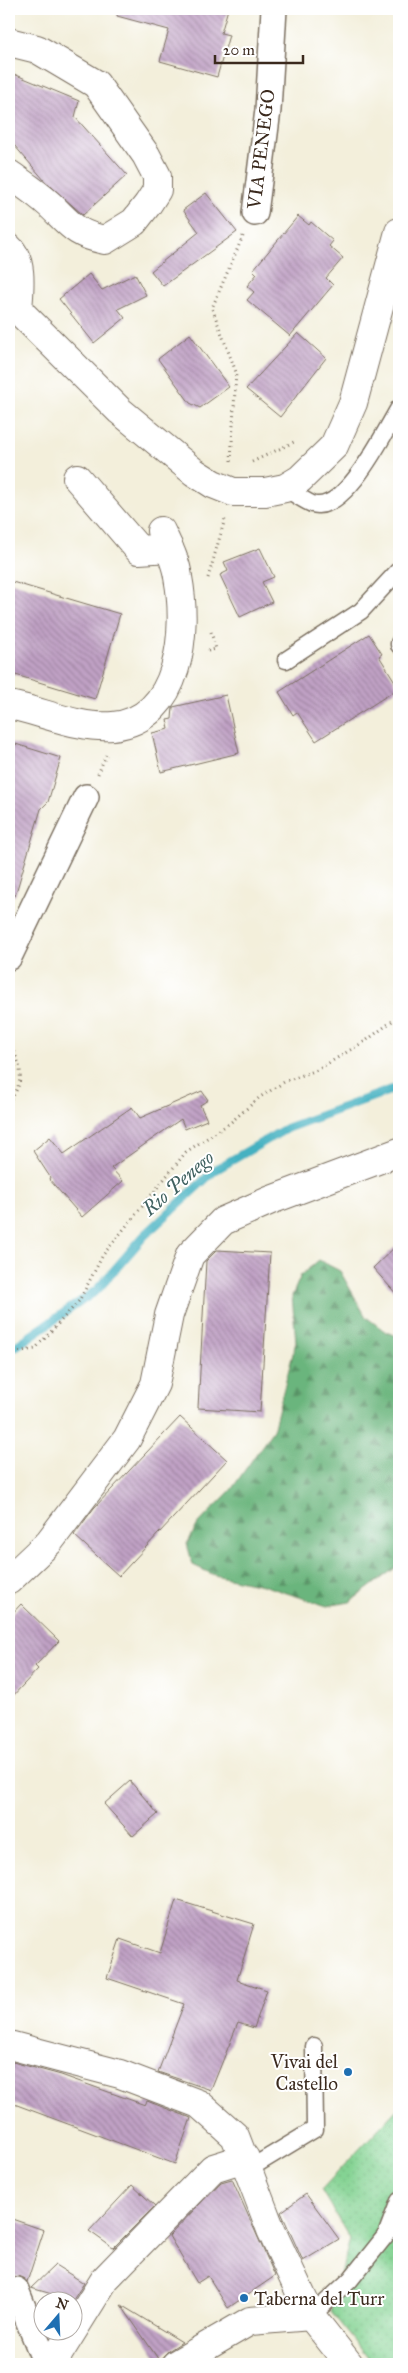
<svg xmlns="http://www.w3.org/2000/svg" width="408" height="2373" viewBox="0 0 408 2373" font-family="'IM FELL Great Primer',serif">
	<defs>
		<pattern id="forest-firs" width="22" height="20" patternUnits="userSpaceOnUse" patternTransform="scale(1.25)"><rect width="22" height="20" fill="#6bb57d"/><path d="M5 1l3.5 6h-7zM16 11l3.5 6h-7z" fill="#599366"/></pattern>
		<pattern id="park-dots" width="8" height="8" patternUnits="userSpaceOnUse" patternTransform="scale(1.25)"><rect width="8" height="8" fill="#84d393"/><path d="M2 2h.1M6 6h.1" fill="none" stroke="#73b57e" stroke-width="1.8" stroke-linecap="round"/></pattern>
		<pattern id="building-back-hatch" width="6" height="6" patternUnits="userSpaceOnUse" patternTransform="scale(1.25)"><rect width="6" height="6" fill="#c0a1c5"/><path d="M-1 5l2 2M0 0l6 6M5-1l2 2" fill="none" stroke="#9d839f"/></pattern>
	</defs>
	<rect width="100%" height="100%" fill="#fff"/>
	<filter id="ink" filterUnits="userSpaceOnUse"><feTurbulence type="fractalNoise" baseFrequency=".02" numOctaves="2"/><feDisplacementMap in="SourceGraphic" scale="10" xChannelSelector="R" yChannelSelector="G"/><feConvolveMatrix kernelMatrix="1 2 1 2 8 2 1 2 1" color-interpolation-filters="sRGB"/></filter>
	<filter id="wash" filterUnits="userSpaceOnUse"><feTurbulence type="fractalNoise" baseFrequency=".0096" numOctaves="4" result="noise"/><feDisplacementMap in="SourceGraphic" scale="20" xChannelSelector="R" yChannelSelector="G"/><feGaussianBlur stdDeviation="1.12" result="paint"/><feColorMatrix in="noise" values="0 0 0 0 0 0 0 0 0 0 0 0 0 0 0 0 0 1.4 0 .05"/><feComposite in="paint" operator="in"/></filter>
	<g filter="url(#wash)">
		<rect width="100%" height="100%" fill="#f3efdb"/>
		<path fill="url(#forest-firs)" stroke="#53704e" d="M319,1260L340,1271L366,1317L386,1332L399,1337V1565L350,1602L327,1606L262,1585L214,1575L193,1565L187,1544L198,1524L231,1490L273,1430L296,1342L292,1296L301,1275Z"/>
		<path fill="url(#park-dots)" stroke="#607e58" d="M399,2107V2364H373L331,2312L350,2239L321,2190Z"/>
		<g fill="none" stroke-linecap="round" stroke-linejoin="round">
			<path stroke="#44b1c1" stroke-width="9" d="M9,1351L97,1290L144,1236L215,1170L287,1128L399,1087"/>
		</g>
		<g id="blocks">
			<g fill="url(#building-back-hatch)">
				<path d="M118,9H228L221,33L229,35L217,77L160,61L169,30L117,16Z"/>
				<path d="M9,72L79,101L75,117L127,175L83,215L45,181L14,145L9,143Z"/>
				<path d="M206,193L237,232L163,286L151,271L199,232L183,210Z"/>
				<path d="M298,216L309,225L311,222L333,241L329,246L343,258L326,278L333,285L290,336L247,300L254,292L247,286L257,274L253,270Z"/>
				<path d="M89,274L102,290L135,274L146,295L118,309L125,318L94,343L59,299Z"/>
				<path d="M298,333L326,358L280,417L246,389Z"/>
				<path d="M190,334L229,387L200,408L190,403L158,359Z"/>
				<path d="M260,548L274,577L262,582L272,602L240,617L220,575L228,571L224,562Z"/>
				<path d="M9,581L120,614L95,699L9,673Z"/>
				<path d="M369,634L382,654L379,656L399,688L316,741L297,712L293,715L279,692Z"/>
				<path d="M226,695L239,753L161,772L152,733L169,729L167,720L172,719L173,707Z"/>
				<path d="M9,742L61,758L48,802L41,809L15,896L9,895Z"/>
				<path d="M202,1091L208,1100L200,1105L207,1120L185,1129L181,1119L111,1168L123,1181L82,1217L49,1179L50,1177L33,1151L50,1137L64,1154L132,1107L140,1118Z"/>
				<path d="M399,1243V1297L373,1268Z"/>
				<path d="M217,1250L270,1253L260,1412L198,1408L206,1261Z"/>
				<path d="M180,1417L227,1460L119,1576L74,1535L94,1508Z"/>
				<path d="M21,1604L59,1641L35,1666L38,1669L9,1700V1617Z"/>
				<path d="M130,1781L158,1814L133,1836L104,1804Z"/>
				<path d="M176,1900L254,1924L237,1980L267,1990L254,2028L238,2023L211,2090L158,2072L184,2004L107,1978L120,1939L160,1953Z"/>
				<path d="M9,2061L61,2075L145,2105L147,2101L191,2118L175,2164L9,2102Z"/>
				<path d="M232,2179L275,2276L228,2308L208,2276L197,2283L169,2236L221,2182Z"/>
				<path d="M132,2185L155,2206L113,2248L89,2231Z"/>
				<path d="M306,2194L339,2239L303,2261L281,2212Z"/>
				<path d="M9,2218L44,2230L27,2282L18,2276L9,2278Z"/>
				<path d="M55,2265L84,2283L73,2300L31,2288Z"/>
				<path d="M121,2305L182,2342L168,2351L163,2356L161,2363Z"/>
			</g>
		</g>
	</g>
	<g filter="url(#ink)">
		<use href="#blocks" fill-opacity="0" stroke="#7b6f60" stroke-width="1"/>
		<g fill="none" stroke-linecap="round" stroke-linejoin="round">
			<g stroke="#7b6f60" stroke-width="19">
				<g id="service">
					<path d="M285,488C293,493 303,500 312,504C345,515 385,431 399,408"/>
					<path d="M399,643V645"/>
					<path d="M286,660L361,611L399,570"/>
					<path d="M249,2169L315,2129L314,2046"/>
					<path d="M311,2316L350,2280L386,2235L399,2201"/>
				</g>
			</g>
			<g stroke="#7b6f60" stroke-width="28">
				<g id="pedestrian">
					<path d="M255,213L268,110L274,9"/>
					<path d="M9,957L86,797"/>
					<path d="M16,2290L46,2364"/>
				</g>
			</g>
			<g stroke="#7b6f60" stroke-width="30">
				<g id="minor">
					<path d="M9,42L37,49L96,84L146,155L157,176V190L148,204L134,222L105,240C75,234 71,225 50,205C37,193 23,184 9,174"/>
					<path d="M9,248C24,261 19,293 18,310"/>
					<path d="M77,478L139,550L169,548"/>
					<path d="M9,705C42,711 78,729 113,726C181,719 188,630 178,577C176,561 168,546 161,531"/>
					<path d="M9,1580L49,1542L127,1439L155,1384L169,1315L190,1255L223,1221L271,1200L399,1152"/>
					<path d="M9,2045L120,2074L199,2104L235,2136L271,2230L311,2316L349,2364"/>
					<path d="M52,2364L105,2279L213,2168L245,2158"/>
					<path d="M176,2364L250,2321L311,2316"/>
				</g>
			</g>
			<g stroke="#7b6f60" stroke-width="30">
				<path id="secondary" d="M9,307L18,310L120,411L194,472L213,484L233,492H265L285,488L300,479L334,446L353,403L399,232"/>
			</g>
			<g stroke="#7b6f60" stroke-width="3" stroke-dasharray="1 4" stroke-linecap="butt">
				<path d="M231,461L236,372L212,308L243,236"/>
				<path d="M252,462L296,441"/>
				<path d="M208,578L225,519"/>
				<path d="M208,651L216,649L211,632"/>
				<path d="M98,774L106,755"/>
				<path d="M9,1043C22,1066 26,1079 9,1102"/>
				<path d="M9,1353L35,1349L79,1301L103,1255L186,1152L230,1123L260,1097L286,1081L317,1070L367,1040L399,1016"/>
			</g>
			<use href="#service" stroke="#fff" stroke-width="16"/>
			<use href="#pedestrian" stroke="#fff" stroke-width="25"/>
			<use href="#minor" stroke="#fff" stroke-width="28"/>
			<use href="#secondary" stroke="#fff" stroke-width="28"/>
		</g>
	</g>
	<g fill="#1f6fb2" stroke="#fff" stroke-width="2">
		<circle cx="348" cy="2072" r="5"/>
		<circle cx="244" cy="2298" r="5"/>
	</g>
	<g text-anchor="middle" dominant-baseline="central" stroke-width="4" stroke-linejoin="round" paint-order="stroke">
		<g font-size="19" fill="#3b2a1e" stroke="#fff">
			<text transform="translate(261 149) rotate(-83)">VIA PENEGO</text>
		</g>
		<g font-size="19" fill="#3b2a1e" stroke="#fff" text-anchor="end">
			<text x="338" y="2061">Vivai del<tspan x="338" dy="22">Castello</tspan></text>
			<text x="254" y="2298" text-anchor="start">Taberna del Turr</text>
		</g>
		<g font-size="20" font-style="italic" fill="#3f605f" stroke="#fff">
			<text transform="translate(178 1183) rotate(-41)">Rio Penego</text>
		</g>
	</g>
	<rect width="408" height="2373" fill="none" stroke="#fff" stroke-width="30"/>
	<g transform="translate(58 2316) rotate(19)"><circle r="24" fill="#ffffff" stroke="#b1aaa5"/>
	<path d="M0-4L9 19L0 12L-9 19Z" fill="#1f6fb2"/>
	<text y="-8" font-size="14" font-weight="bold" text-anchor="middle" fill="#3b2a1e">N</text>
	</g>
	<path d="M215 55v8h88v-8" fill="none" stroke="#3b2a1e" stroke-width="2.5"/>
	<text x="223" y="55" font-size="15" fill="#3b2a1e" stroke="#ffffff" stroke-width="4" paint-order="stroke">20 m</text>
</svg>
